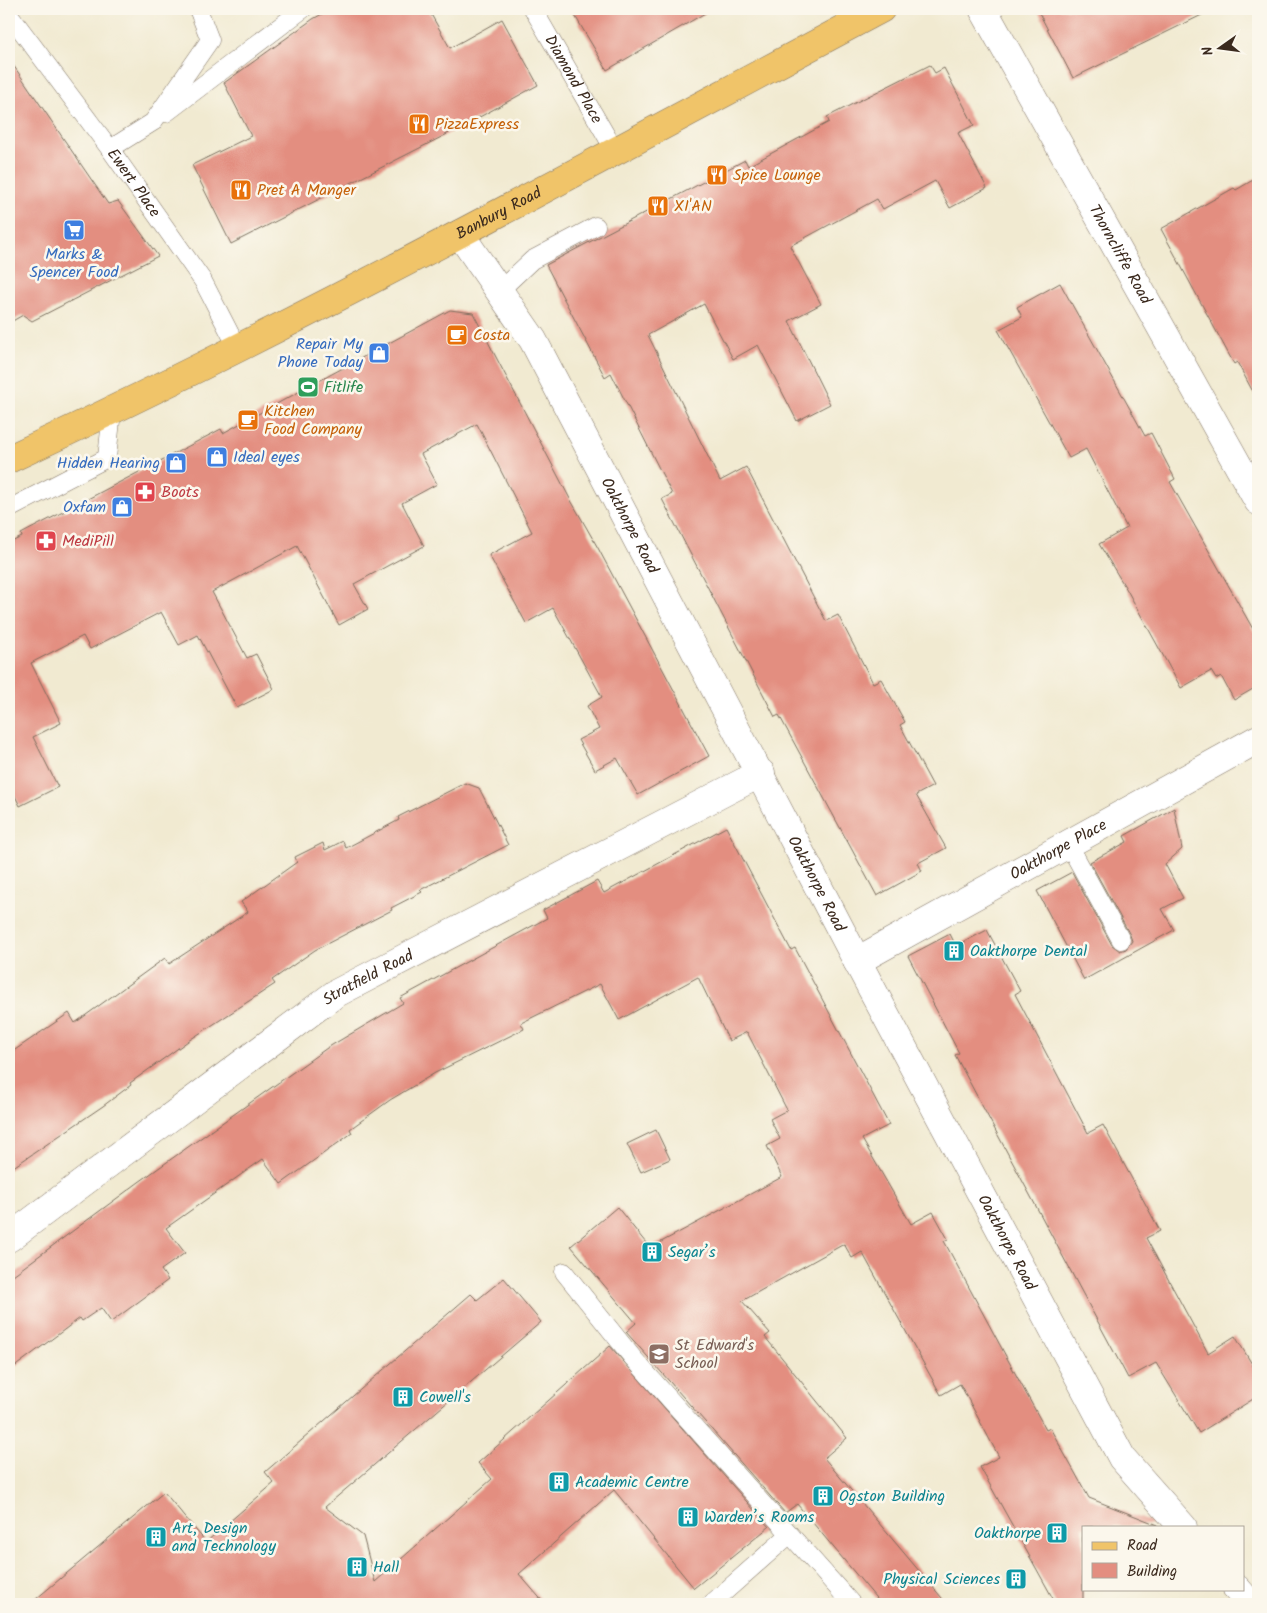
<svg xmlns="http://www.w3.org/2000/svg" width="1267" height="1613" viewBox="0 0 1267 1613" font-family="Kalam,sans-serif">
	<rect width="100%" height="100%" fill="#fbf7ec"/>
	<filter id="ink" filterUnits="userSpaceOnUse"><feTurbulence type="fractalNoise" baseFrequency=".02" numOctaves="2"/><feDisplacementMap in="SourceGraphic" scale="10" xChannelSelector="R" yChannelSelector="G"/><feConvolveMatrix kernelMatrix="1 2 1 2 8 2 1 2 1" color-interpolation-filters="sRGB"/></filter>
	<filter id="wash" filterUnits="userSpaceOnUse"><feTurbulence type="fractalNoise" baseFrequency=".0096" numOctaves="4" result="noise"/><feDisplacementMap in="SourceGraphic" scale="20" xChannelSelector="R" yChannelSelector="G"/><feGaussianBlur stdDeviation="1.12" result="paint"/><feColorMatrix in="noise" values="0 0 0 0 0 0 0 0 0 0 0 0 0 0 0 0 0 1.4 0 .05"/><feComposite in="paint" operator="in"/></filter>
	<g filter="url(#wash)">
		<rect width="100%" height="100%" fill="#f1ead1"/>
		<g id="blocks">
			<g fill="#e38e80">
				<path d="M331,9H428L450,48L502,19L538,85L465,125L231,244L192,165L251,136L224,83L313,19Z"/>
				<path d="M571,9H712L607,70Z"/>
				<path d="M1037,9H1214L1073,78Z"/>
				<path d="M9,59L108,204L118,201L158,256L32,321L23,315L9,323Z"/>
				<path d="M930,65L935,73L944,68L974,125L958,133L987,188L950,208L935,181L883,209L877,199L790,246L821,304L789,321L830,404L797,421L758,345L733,359L704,304L648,335L720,481L746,467L826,621L838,615L873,683L881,679L905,722L900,725L933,786L916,795L946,848L918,863L922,871L877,896L779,715L775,717L662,499L672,494L611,373L605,377L546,265L745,160L748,166L829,122L827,117Z"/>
				<path d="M1258,177V401L1237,362L1234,364L1161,229L1234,188L1236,190Z"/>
				<path d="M1060,283L1145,436L1151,433L1175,479L1170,482L1258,638V686L1234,700L1221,676L1216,679L1211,671L1181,688L1127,590L1099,544L1127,528L1086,449L1069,458L998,330L1022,317L1017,307Z"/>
				<path d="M450,310L473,313L569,497L598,548L709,756L638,795L617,758L595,770L578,740L599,729L587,706L602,697L553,608L526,623L489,555L532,532L477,424L421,454L437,484L402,503L424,546L354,584L368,609L339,625L297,546L212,592L247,658L256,654L274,689L237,708L198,635L179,645L161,612L90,649L83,636L31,663L61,723L33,737L58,787L20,806L9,784V543L22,537L21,534L221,429L223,433Z"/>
				<path d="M465,783L479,788L508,845L420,890L422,892L391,908L392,910L315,950L272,980L275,984L188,1041L130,1083L131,1085L103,1106L9,1170V1054L69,1013L75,1023L165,958L169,964L248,912L241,902L297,862L295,857L323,843L325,850L343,841L346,848L399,820L398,817Z"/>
				<path d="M1174,808L1182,849L1165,864L1183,898L1162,909L1174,930L1084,980L1037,891L1072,872L1112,945L1120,951L1126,949L1132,941L1130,935L1090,862L1127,842L1124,836Z"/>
				<path d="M726,827L791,950L795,948L889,1125L862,1139L911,1224L933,1212L948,1239L944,1241L1015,1373L1046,1430L1050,1428L1089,1498L1158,1525L1083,1527V1604H1056L980,1467L999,1457L960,1384L941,1395L862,1252L852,1258L844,1244L742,1301L770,1333L765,1337L847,1438L824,1458L947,1604H881L797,1504L785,1513L626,1332L636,1323L571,1246L617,1207L650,1248L782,1177L767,1146L780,1139L770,1119L787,1110L747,1032L729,1041L698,977L619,1020L600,984L521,1023L524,1029L435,1073L390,1100L350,1129L352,1133L281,1184L263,1159L166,1228L185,1253L161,1270L168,1280L111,1322L101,1308L82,1321L80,1318L9,1371V1278L139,1182L327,1048L403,1003L400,998L547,918L543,910L597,881L604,893Z"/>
				<path d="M987,930L1020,991L1015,994L1088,1133L1103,1125L1160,1231L1146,1238L1208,1353L1235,1336L1258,1374V1396L1199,1433L1156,1363L1128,1378L955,1055L959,1053L908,956L950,934L956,946Z"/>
				<path d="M656,1130L670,1159L641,1172L627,1144Z"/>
				<path d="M504,1278L541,1322L325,1507L363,1536L375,1582L492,1479L478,1463L610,1346L769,1527L694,1588L614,1490L519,1574L545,1604H30L164,1492L206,1542L274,1483L265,1472L471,1294L477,1300Z"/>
			</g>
		</g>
	</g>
	<g filter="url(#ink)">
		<use href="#blocks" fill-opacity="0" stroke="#7b6d5d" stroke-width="1"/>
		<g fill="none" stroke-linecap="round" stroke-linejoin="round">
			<g stroke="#7b6d5d" stroke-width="19">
				<g id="service">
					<path id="s1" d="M198,9L210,40L153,122L110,149L203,281L238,349"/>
					<path id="s2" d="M533,9L615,151"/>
					<path d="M9,14L110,149"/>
					<path d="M166,113L303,9"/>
					<path d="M499,291L532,260L596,226"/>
					<path d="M9,509L107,458L112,411"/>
					<path d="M1069,845L1121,940"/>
					<path d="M564,1272L633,1358L852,1604"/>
					<path d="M711,1604L789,1535"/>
				</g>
			</g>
			<g stroke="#7b6d5d" stroke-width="29">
				<g id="minor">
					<path id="s3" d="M983,9L1258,501"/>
					<path id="s4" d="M460,234L533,340L857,961L1122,1458L1183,1527"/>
					<path id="s5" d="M857,961L1258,739"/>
					<path id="s6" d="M9,1238L335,994L761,773"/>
					<path d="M1237,1589L1250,1604"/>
				</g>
			</g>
			<g stroke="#7b6d5d" stroke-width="29">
				<g id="primary">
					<path id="s7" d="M9,459C306,321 592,163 881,9"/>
				</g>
			</g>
			<use href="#service" stroke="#fff" stroke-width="18"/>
			<use href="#minor" stroke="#fff" stroke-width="28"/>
			<use href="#primary" stroke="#f0c469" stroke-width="28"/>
		</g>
	</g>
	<defs>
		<g id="restaurant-square" transform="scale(1.125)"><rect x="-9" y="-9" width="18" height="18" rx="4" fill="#e8710a" stroke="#fbf7ec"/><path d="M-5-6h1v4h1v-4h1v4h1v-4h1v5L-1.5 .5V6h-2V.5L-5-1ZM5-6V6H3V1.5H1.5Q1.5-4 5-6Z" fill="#fff"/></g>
		<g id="supermarket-square" transform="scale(1.125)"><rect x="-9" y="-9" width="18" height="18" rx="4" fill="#3f7fe0" stroke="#fbf7ec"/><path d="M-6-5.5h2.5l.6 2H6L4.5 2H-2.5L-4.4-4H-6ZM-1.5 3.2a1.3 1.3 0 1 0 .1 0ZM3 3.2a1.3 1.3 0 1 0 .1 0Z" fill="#fff"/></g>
		<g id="cafe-square" transform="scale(1.125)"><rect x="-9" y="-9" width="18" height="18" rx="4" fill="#e8710a" stroke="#fbf7ec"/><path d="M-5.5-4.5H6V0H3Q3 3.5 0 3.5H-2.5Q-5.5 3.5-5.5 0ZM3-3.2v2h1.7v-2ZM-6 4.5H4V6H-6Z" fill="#fff"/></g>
		<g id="shop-square" transform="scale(1.125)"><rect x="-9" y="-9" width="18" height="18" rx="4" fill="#3f7fe0" stroke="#fbf7ec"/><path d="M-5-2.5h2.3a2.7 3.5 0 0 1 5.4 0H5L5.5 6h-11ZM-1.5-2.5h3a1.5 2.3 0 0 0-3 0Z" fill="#fff"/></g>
		<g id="stadium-square" transform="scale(1.125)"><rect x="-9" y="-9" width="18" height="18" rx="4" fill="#2e9e5b" stroke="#fbf7ec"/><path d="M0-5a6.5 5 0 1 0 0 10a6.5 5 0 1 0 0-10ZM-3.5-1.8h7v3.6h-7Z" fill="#fff"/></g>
		<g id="pharmacy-square" transform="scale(1.125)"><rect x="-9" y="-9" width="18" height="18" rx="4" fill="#e0444e" stroke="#fbf7ec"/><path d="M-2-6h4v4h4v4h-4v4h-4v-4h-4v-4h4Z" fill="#fff"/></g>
		<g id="building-square" transform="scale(1.125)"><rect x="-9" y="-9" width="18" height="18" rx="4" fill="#0f9aa8" stroke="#fbf7ec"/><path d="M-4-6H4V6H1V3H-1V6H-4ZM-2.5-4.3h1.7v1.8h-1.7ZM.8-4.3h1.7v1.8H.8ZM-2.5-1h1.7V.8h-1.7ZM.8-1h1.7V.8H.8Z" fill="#fff"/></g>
		<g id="school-square" transform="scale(1.125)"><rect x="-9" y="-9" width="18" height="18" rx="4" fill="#8d6e63" stroke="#fbf7ec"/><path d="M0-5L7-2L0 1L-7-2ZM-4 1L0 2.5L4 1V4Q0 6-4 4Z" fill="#fff"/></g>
	</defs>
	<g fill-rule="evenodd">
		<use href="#restaurant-square" x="419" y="124"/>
		<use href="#restaurant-square" x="717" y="175"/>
		<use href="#restaurant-square" x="241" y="190"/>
		<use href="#restaurant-square" x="658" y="206"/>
		<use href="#supermarket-square" x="74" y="230"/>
		<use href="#cafe-square" x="457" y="335"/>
		<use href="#shop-square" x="379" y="353"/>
		<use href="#stadium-square" x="308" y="387"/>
		<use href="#cafe-square" x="248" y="420"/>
		<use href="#shop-square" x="217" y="457"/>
		<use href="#shop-square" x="176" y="463"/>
		<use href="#pharmacy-square" x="145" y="492"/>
		<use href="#shop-square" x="122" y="507"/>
		<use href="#pharmacy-square" x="46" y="541"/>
		<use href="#building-square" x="954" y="951"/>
		<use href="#building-square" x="652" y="1252"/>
		<use href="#school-square" x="659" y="1354"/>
		<use href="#building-square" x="403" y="1397"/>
		<use href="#building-square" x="559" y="1482"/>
		<use href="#building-square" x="823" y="1496"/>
		<use href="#building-square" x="688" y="1517"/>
		<use href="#building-square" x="1057" y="1533"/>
		<use href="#building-square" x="156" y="1537"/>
		<use href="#building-square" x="357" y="1567"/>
		<use href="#building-square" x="1016" y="1579"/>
	</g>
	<g text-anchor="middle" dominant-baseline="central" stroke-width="5" stroke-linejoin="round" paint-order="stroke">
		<g font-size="16" fill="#3b2a1e" stroke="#fbf7ec">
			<text stroke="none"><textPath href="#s2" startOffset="81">Diamond Place</textPath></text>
			<text stroke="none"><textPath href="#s1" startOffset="225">Ewert Place</textPath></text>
			<text stroke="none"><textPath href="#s7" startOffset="548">Banbury Road</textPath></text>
			<text stroke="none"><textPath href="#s3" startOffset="281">Thorncliffe Road</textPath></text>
			<text stroke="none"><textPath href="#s4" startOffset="338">Oakthorpe Road</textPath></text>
			<text stroke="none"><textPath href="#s5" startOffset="230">Oakthorpe Place</textPath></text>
			<text stroke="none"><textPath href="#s4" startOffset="742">Oakthorpe Road</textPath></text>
			<text stroke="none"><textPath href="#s6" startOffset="444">Stratfield Road</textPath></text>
			<text stroke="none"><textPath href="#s4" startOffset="1148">Oakthorpe Road</textPath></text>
		</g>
		<g font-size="16" fill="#c56008" stroke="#fbf7ec" text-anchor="start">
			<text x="435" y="124">PizzaExpress</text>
			<text x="733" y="175">Spice Lounge</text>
			<text x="257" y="190">Pret A Manger</text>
			<text x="674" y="206">XI'AN</text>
			<text x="473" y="335">Costa</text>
			<text x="264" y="411">Kitchen<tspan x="264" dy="18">Food Company</tspan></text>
		</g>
		<g font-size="16" fill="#366cbe" stroke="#fbf7ec" text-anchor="end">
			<text x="74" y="254" text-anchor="middle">Marks &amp;<tspan x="74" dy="18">Spencer Food</tspan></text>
			<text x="363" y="344">Repair My<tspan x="363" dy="18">Phone Today</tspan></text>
			<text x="233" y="457" text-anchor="start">Ideal eyes</text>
			<text x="160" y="463">Hidden Hearing</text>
			<text x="106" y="507">Oxfam</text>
		</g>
		<g font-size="16" fill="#27864d" stroke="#fbf7ec" text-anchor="start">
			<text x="324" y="387">Fitlife</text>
		</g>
		<g font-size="16" fill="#be3a42" stroke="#fbf7ec" text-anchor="start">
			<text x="161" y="492">Boots</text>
			<text x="62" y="541">MediPill</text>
		</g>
		<g font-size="16" fill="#0d838f" stroke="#fbf7ec" text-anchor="start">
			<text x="970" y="951">Oakthorpe Dental</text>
			<text x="668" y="1252">Segar’s</text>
			<text x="419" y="1397">Cowell's</text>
			<text x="575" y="1482">Academic Centre</text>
			<text x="839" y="1496">Ogston Building</text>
			<text x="704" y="1517">Warden’s Rooms</text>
			<text x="172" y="1528">Art, Design<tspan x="172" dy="18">and Technology</tspan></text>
			<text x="1041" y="1533" text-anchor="end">Oakthorpe</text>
			<text x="373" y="1567">Hall</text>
			<text x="1000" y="1579" text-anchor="end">Physical Sciences</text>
		</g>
		<g font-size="16" fill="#785e54" stroke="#fbf7ec" text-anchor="start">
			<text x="675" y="1345">St Edward's<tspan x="675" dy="18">School</tspan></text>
		</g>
	</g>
	<rect width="1267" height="1613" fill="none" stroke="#fbf7ec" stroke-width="30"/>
	<rect x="1082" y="1526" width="162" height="65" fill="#fbf7ec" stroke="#aea59a"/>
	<rect x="1092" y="1542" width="25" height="8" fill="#f0c469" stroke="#aea59a"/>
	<text x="1127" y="1550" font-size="15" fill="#3b2a1e">Road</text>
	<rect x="1092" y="1563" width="25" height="15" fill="#e38e80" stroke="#aea59a"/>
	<text x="1127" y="1576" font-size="15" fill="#3b2a1e">Building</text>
	<g transform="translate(1220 48) rotate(256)" stroke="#fbf7ec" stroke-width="4" paint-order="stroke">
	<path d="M0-4L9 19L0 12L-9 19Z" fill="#3b2a1e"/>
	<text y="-8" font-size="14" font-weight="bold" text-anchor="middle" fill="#3b2a1e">N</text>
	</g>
</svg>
